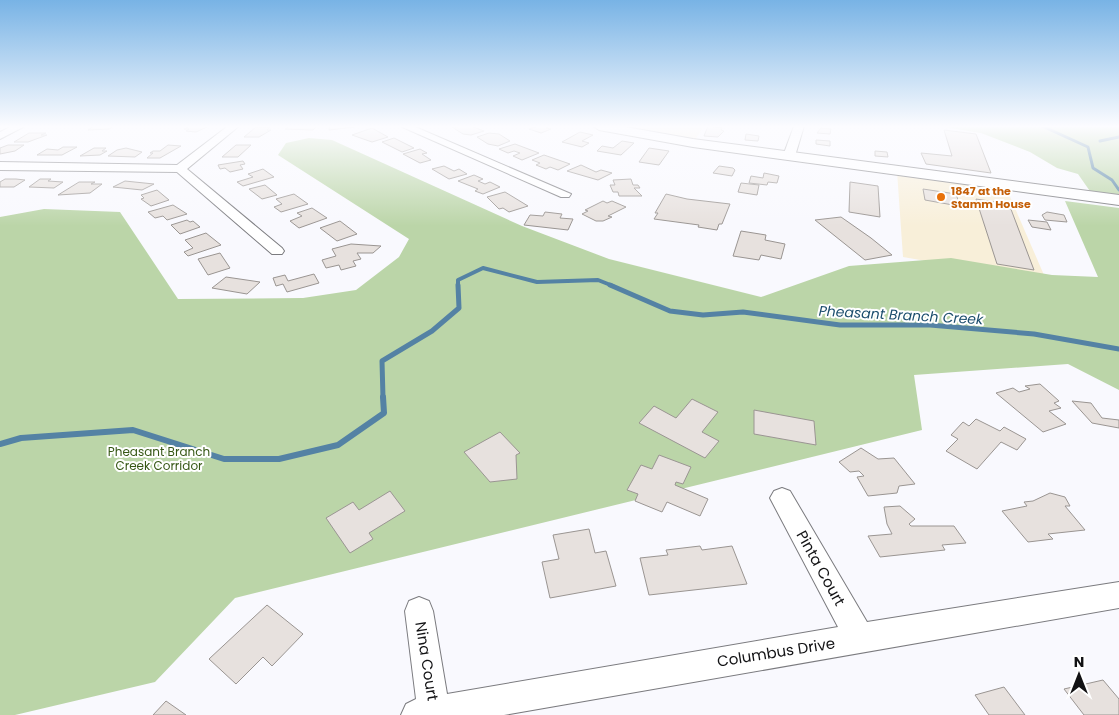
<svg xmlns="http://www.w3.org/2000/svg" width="1119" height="715" viewBox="0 0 1119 715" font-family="Poppins,sans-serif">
	<rect width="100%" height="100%" fill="#f9f9fe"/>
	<g fill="#f8efd9">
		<path d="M599,126H704L693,143Z"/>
		<path d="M897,171L1005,185L1047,282L903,257Z"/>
	</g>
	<g fill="#bbd5a8">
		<path d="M938,126H1119V200L1094,197L1078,174L1057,168L1030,152L981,133Z"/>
		<path d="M309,138L332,140L522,226L609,259L761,297L849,266L951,258L1052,275L1098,277L1065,201L1119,208V390L1068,364L914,375L922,430L235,598L155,682L15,715H0V217L44,209L120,212L178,299L303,298L356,290L399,257L409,239L278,155L286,143Z"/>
	</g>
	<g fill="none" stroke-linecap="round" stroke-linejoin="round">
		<g stroke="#5482a4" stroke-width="3">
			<path d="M1042,126L1088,147L1093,168L1112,180L1119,190"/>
			<path d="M1100,141L1119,137"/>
		</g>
		<path stroke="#5482a4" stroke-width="4" d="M458,286V280L483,268L537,282L598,280L613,286"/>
		<g stroke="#5482a4" stroke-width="5">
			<path d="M610,285L670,311L703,315L743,312L840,325H930L1034,334L1119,349"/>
			<path d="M383,398L382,361L432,331L459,308L458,285"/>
		</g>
		<path stroke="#5482a4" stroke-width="6" d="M0,444L21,438L133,430L224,459H279L338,445L384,413L383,397"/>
	</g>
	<g fill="#e7e1de" stroke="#9a9592">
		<path d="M94,126H114L109,129L88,130Z"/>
		<path d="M190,126H209L196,132L186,131L189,129H184Z"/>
		<path d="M289,126H317L313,130L285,129Z"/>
		<path d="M330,126H363L329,130Z"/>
		<path d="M471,126L484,131L471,135L463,134L452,127Z"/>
		<path d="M538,126H550L546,128L551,129L541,133L529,129Z"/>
		<path d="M708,126L722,128L721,130L724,131L718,137L704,136Z"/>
		<path d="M256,127H270L267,130H271L259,137H244Z"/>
		<path d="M372,128L388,137L372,142L352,135Z"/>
		<path d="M821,128L831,129L830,134L817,133Z"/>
		<path d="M944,130L976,134L991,173L926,164L921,153L952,156Z"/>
		<path d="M580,132L593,135L582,141L589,143L582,147L562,142Z"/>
		<path d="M29,133H46L41,135H47L28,142H14Z"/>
		<path d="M489,133L499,134L510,141L498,146L488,144L477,137Z"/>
		<path d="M746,134L759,136L758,141L745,140Z"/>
		<path d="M394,138L414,148L402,152L382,142Z"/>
		<path d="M816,140L830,141V146L816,144Z"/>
		<path d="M622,141L634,143L621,155L597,151L602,146L613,148Z"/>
		<path d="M515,144L539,153L522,160L513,156L520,153L514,151L508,153L499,149Z"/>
		<path d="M8,145H24L15,151L0,154V148Z"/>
		<path d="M168,145L181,146L160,158H147L153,153H150L153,151H160Z"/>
		<path d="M236,145H251L238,157H222Z"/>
		<path d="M63,147H77L62,155H37L47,149L58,150Z"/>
		<path d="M94,148H106L102,151H107L100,155L80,156Z"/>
		<path d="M126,148L142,152L135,157L108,156L117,150Z"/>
		<path d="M649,148L669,151L659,165L639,162Z"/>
		<path d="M420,149L427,153L422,154L431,160L420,163L403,154Z"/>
		<path d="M875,151L887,152L888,157L875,156Z"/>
		<path d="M544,155L570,164L558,170L550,167L546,169L536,165L540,163L532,160Z"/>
		<path d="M243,161L245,164L240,165L243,169L230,172L225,168L220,169L218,165Z"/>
		<path d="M581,165L596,172L601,170L612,173L598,180L567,171Z"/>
		<path d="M444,166L454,171L459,169L467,174L449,179L432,169Z"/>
		<path d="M719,166L733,168L735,170L732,176L713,173Z"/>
		<path d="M263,169L274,177L243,186L237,182L253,177L248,174Z"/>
		<path d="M764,173L779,176L777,183L768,182L767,185L749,183L751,176L763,178Z"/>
		<path d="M474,175L483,179L478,181L485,184L490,182L500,187L483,194L475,191L478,189L458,181Z"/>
		<path d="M5,179H16L25,180L14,187H0V182Z"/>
		<path d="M40,179H51L48,181L63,182L54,188L29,187Z"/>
		<path d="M631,179L633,185H638L640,188H634L642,196H619L618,192H613L610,185H615L613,180Z"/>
		<path d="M125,181L154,184L142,190L113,187Z"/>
		<path d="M79,182H95L91,184H102L90,193L58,195Z"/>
		<path d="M850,182L878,186L880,217L849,212Z"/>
		<path d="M741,183L759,185L757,195L738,192Z"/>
		<path d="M265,185L277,195L262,199L249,189Z"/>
		<path d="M923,189L956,194L959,203L953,205L925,200Z"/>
		<path d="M157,190L169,200L151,206L141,199L144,198L141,195Z"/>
		<path d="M505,192L528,206L509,212L503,208L499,209L487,197Z"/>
		<path d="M294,194L308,204L281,212L274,207L282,204L276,199Z"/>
		<path d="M666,194L687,199L730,204L722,224H719L717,230L698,227L699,225L654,219L658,213H655Z"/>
		<path d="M976,199L1009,204L1034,270L997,264Z"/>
		<path d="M603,201L607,203L612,201L626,207L608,216L612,217L603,221H596L582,214L588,211L585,210Z"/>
		<path d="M173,205L187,214L167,220L163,216L155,218L148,212Z"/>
		<path d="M312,208L327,218L299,228L290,221L302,216L297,213Z"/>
		<path d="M545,212L562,214L560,218L573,219L568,230L524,225L530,215L543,216Z"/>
		<path d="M1047,212L1064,215L1067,222L1045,220L1042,215Z"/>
		<path d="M841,217L871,238L892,255L865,260L815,220Z"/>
		<path d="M187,220L190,222L193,221L200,227L180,234L171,225Z"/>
		<path d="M1028,220L1047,222L1051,230L1032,227Z"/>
		<path d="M340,221L357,234L337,241L320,228Z"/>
		<path d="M741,231L766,235L765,240L785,244L781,259L761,255L759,260L733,256Z"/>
		<path d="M206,233L221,245L188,256L184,252L193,248L185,240Z"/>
		<path d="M351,244L381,246L373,253H357L361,259L353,261L356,266L341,270L339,265L326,268L322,260L336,256L332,249Z"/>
		<path d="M220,253L230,268L208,275L198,259Z"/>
		<path d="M314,274L319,283L287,292L283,284L276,286L273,278L285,275L288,281Z"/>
		<path d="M226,277L260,282L247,294L212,288Z"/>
		<path d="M1040,384L1059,401L1054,403L1061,408L1049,411L1066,424L1043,432L996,393L1013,388L1019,392L1030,389L1025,386Z"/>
		<path d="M692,399L718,412L702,432L719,441L705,458L639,423L654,406L676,418Z"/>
		<path d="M1072,401L1091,403L1102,418L1119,420V428L1092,423Z"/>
		<path d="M754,410L814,421L816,445L754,434Z"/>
		<path d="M976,419L1000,431L1004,427L1026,439L1017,450L1001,442L977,469L946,451L958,439L951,435L963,422L969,426Z"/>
		<path d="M500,432L520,453L516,455L517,479L490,482L464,452Z"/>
		<path d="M861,448L878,459L894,458L915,484L899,486L897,493L868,496L857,477L864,476L859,471L850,472L839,462Z"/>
		<path d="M659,455L691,467L683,484L676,482L675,485L708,499L700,516L667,502L662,512L635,501L638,494L627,490L641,465L652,469Z"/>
		<path d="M390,491L405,511L369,533L373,539L350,553L326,518L353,502L359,510Z"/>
		<path d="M1050,493L1065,497L1070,506H1065L1085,530L1048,534L1053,539L1028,542L1002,511L1027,506L1024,502L1033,501Z"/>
		<path d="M900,506L915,519L909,524L911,526H954L966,543L942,545L945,550L880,557L868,536L892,534L887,524L884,507Z"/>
		<path d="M589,529L595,553L606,551L616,586L550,598L542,562L559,559L553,535Z"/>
		<path d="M700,546L702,550L732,546L747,584L649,595L640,558L668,555L666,550Z"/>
		<path d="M267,605L303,634L272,666L263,657L236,684L209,659Z"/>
		<path d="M1103,680L1119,699V715H1084L1064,689Z"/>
		<path d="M1004,687L1025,715H989L975,695Z"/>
		<path d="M166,701L186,715H153Z"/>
	</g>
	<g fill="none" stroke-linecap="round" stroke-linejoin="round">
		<g stroke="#7b7b7f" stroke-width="2">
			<g id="minor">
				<path d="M12,126H25L0,139V132Z"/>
				<path d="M228,126H239L187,169L282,248L284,251L282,254H272L177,172L0,170V162L177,165Z"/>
				<path d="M400,126H413L571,194L569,197H561Z"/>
				<path d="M794,126H804L795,156L789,159L783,156Z"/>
				<path d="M782,488L790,491L867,622L1119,582V608L504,715H401L406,704L416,699L405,611L409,601L419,597L429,601L433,611L447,694L838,627L770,498L774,491Z"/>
			</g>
		</g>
		<g stroke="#7b7b7f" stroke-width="2">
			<path id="major" d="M593,126H620L693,139L1119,195V205L693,147L599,130Z"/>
		</g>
		<use href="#minor" fill="#fff" fill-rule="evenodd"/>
		<use href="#major" fill="#fff" fill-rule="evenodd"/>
	</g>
	<linearGradient id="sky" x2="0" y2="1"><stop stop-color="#78b3e5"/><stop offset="0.56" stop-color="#fcfcff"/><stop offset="1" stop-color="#fcfcff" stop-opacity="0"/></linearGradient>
	<rect width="1119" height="226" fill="url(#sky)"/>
	<circle fill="#e8710a" stroke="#fff" stroke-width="2" cx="941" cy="197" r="5"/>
	<g text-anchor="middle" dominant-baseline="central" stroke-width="4" stroke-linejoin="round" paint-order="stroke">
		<g font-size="11" font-weight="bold" fill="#c56008" stroke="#fff" text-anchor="start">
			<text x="951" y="191">1847 at the<tspan x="951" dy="13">Stamm House</tspan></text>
		</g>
		<g font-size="12" fill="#365715" stroke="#fff">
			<text x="159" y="451">Pheasant Branch<tspan x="159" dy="14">Creek Corridor</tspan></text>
		</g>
		<g font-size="14" font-style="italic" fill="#1a4c6c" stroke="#fff">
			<text transform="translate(901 315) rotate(3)">Pheasant Branch Creek</text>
		</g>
		<g font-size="15" fill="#121214" stroke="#fff">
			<text transform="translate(821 568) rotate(61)">Pinta Court</text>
			<text transform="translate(776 652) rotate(-9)">Columbus Drive</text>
			<text transform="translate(427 661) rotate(81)">Nina Court</text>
		</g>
	</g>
	<g transform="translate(1079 675)" stroke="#ffffff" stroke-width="4" paint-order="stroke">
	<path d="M0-4L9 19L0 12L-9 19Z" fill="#121214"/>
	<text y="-8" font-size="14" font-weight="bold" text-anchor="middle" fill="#121214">N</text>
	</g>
</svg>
